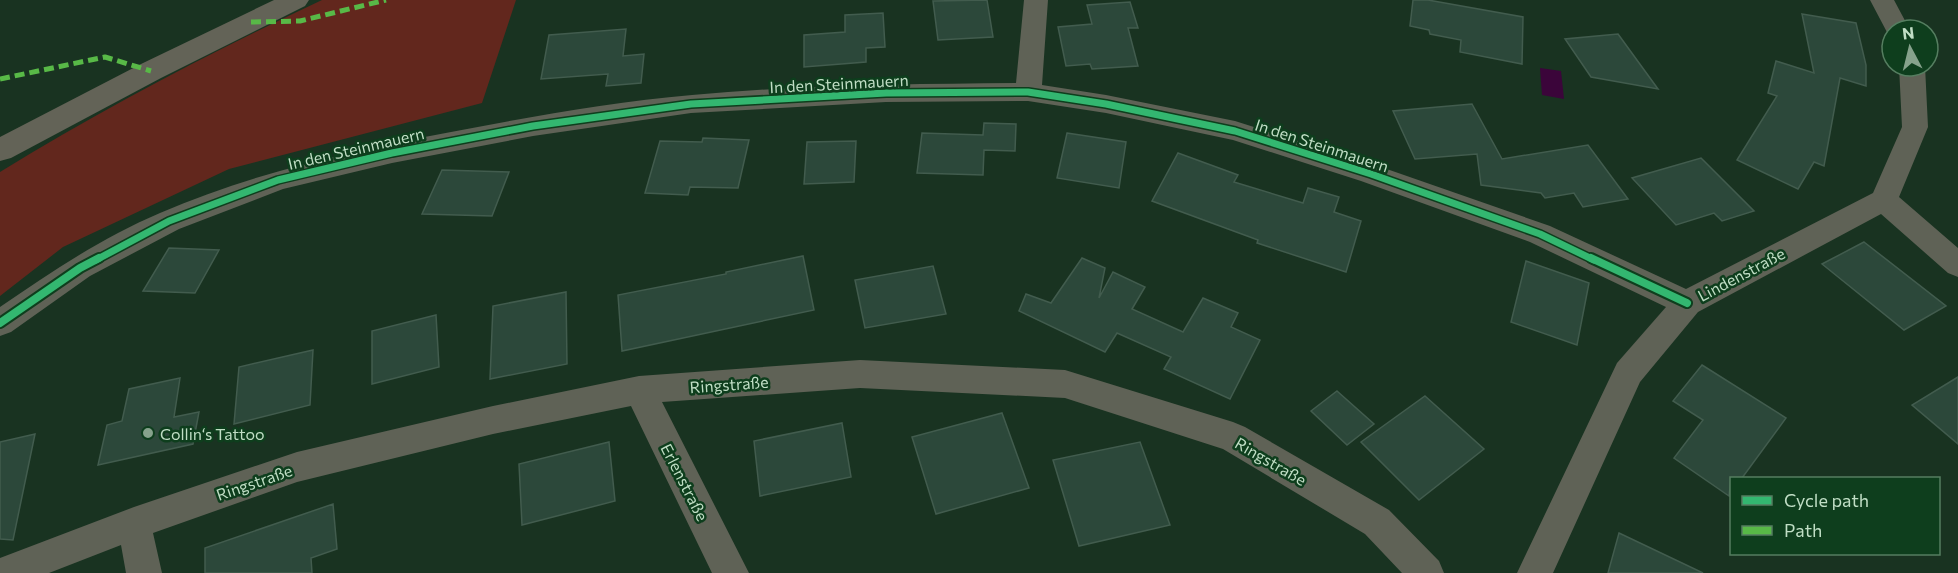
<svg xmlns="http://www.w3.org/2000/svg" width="1958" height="573" viewBox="0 0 1958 573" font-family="Commissioner,sans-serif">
	<rect width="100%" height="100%" fill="#193321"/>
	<path fill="#62271d" d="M322,0H516L482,103L229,169L63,247L0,296V172C104,108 212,52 322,0Z"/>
	<path fill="#3b053a" d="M1540,68L1561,71L1564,99L1542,95Z"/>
	<g fill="#2c483a" stroke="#425c4e" stroke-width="1.5">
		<path d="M987,0L993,37L938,40L933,1Z"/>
		<path d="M1413,0H1428L1523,17L1522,64L1460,52L1461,40L1430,34L1429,30L1410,26Z"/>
		<path d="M1130,2L1138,28H1128L1138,66L1092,69L1090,64L1066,66L1058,27L1092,24L1087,5Z"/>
		<path d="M883,13L885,47L866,48V62L804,67V35L845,32V15Z"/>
		<path d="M1802,14L1856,23L1866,65V86L1840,78L1824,166L1814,162L1798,189L1737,160L1777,96L1768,93L1776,61L1814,73Z"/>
		<path d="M626,29L623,56L644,54L641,83L606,86L608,74L541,79L549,35Z"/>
		<path d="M1618,34L1658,89L1591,77L1565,39Z"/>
		<path d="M1472,104L1502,159L1588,145L1628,199L1583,207L1574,193L1545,198L1541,193L1481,185L1477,154L1415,159L1393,111Z"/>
		<path d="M984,123L1016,124L1015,151L984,150L983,175L917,173L922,133L983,135Z"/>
		<path d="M1067,133L1126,142L1119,188L1057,178Z"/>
		<path d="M703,138L749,140L738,188L690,187L688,195L645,193L660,141L702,142Z"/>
		<path d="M856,141L854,182L804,184L807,142Z"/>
		<path d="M1178,153L1238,175L1234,182L1303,203L1308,188L1339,197L1334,212L1361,221L1346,272L1257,243L1258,240L1152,201Z"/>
		<path d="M1701,158L1754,211L1722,221L1714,213L1676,225L1632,178Z"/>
		<path d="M442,170L509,172L492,216L422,214Z"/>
		<path d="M1864,242L1946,306L1904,330L1822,264Z"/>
		<path d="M169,248L219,250L195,293L143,291Z"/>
		<path d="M803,256L814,310L622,351L618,295L726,274V272Z"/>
		<path d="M1082,258L1105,268L1099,298L1113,272L1145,287L1132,309L1183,332L1203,298L1238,313L1231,327L1260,340L1230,399L1164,369L1171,357L1117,333L1105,352L1019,311L1026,294L1051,303Z"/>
		<path d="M1526,261L1589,283L1577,345L1511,322Z"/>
		<path d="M933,266L946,314L865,328L855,280Z"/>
		<path d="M566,292L567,364L490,379L493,306Z"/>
		<path d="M436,315L439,367L372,384V331Z"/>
		<path d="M313,350L310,405L234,424L239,367Z"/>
		<path d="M1702,365L1786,418L1742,478H1731L1729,496L1674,458L1703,420L1673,401Z"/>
		<path d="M1958,377V444L1912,405Z"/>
		<path d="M180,378L174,417L199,412L193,444L98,465L107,425L122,421L129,389Z"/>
		<path d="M1337,391L1374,424L1347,445L1311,411Z"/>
		<path d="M1425,396L1484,449L1419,500L1361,442Z"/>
		<path d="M1002,413L1029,488L936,514L912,437Z"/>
		<path d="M842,423L851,477L760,496L754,441Z"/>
		<path d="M35,434L13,540L0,539V442Z"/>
		<path d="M609,442L615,501L522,525L519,464Z"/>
		<path d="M1140,442L1170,525L1079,546L1053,460Z"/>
		<path d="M333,504L337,549L311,558L312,573H205V548Z"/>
		<path d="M1619,533L1703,573H1608Z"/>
	</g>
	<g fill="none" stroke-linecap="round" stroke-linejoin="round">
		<g fill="#5f6256" fill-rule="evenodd">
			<path d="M1024,0H1048L1042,85L1106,95L1235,121L1381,167L1550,226L1686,289L1873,193L1902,127L1899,66H1925L1928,127L1899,197L1958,248V277L1948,273L1881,214L1698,312L1640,382L1553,573H1517L1617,363L1666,307L1530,242L1361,181L1233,140L1106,113L1028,101L886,102L691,113L533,136L392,163L283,189L179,229L90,276L11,332L0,336V307C51,272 103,237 160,213C253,173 351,151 451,132C530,117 611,102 692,95C800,85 908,84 1016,83Z"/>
			<path d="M1870,0H1894L1910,30H1892V37L1889,36Z"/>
			<path d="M860,360L1065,370L1233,422L1245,427L1389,510L1439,561L1444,573H1402L1365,534L1223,449L1065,398L860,388L662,402L749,573H712L631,406L493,434L297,482L153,533L162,573H126L121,545L49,573H0V558L134,507L297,452L493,406L639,376Z"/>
		</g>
		<path fill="#636357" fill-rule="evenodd" d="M274,0H309L305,6L161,78L11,158L0,161V137L141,64Z"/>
		<g stroke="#58b947" stroke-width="5" stroke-dasharray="10 5" stroke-linecap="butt">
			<path d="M251,22L300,21L386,0"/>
			<path d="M0,79L105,57L151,71"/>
		</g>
		<g stroke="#0e3e1d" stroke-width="10">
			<path id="cycleway-far1" d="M96,260L169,221L278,180L392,153L533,126L691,104L886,93L1028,92L1106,104L1235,131L1371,174L1540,234L1594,260"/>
		</g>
		<g stroke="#0e3e1d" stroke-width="12">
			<g id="cycleway">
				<path d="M1591,258L1687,303"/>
				<path d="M0,323L80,268L99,258"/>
			</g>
		</g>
		<use href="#cycleway-far1" stroke="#33b770" stroke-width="7"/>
		<use href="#cycleway" stroke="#33b770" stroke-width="8"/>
	</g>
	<circle fill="#86a28c" stroke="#0e3e1d" stroke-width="2" cx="148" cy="433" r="6"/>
	<g text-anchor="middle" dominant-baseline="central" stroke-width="5" stroke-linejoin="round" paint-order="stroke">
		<g font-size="16" fill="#c0dec5" stroke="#0e3e1d">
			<text transform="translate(839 83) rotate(-3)">In den Steinmauern</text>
			<text transform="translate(1322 145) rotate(18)">In den Steinmauern</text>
			<text transform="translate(356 148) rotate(-13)">In den Steinmauern</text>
			<text transform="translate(1741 274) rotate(-28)">Lindenstraße</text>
			<text transform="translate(729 384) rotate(-4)">Ringstraße</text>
			<text transform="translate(1271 461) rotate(30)">Ringstraße</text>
			<text transform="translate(254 482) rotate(-19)">Ringstraße</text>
			<text transform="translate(685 482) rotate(63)">Erlenstraße</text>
		</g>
		<g font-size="16" fill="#c0dec5" stroke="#0e3e1d" text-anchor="start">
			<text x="160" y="433">Collin‘s Tattoo</text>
		</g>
	</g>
	<rect x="1730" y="477" width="210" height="78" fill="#0e3e1d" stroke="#557e60" stroke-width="1.5"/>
	<rect x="1742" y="496" width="30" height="9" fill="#33b770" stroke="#557e60" stroke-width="1.5"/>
	<text x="1784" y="507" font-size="18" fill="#c0dec5">Cycle path</text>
	<rect x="1742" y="526" width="30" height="9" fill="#58b947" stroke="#557e60" stroke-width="1.5"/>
	<text x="1784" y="537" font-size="18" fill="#c0dec5">Path</text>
	<g transform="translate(1910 48) rotate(353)"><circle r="28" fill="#0e3e1d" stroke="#557e60" stroke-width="1.5"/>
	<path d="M0-4.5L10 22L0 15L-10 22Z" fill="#86a28c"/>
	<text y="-9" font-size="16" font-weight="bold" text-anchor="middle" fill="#c0dec5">N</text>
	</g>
</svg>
